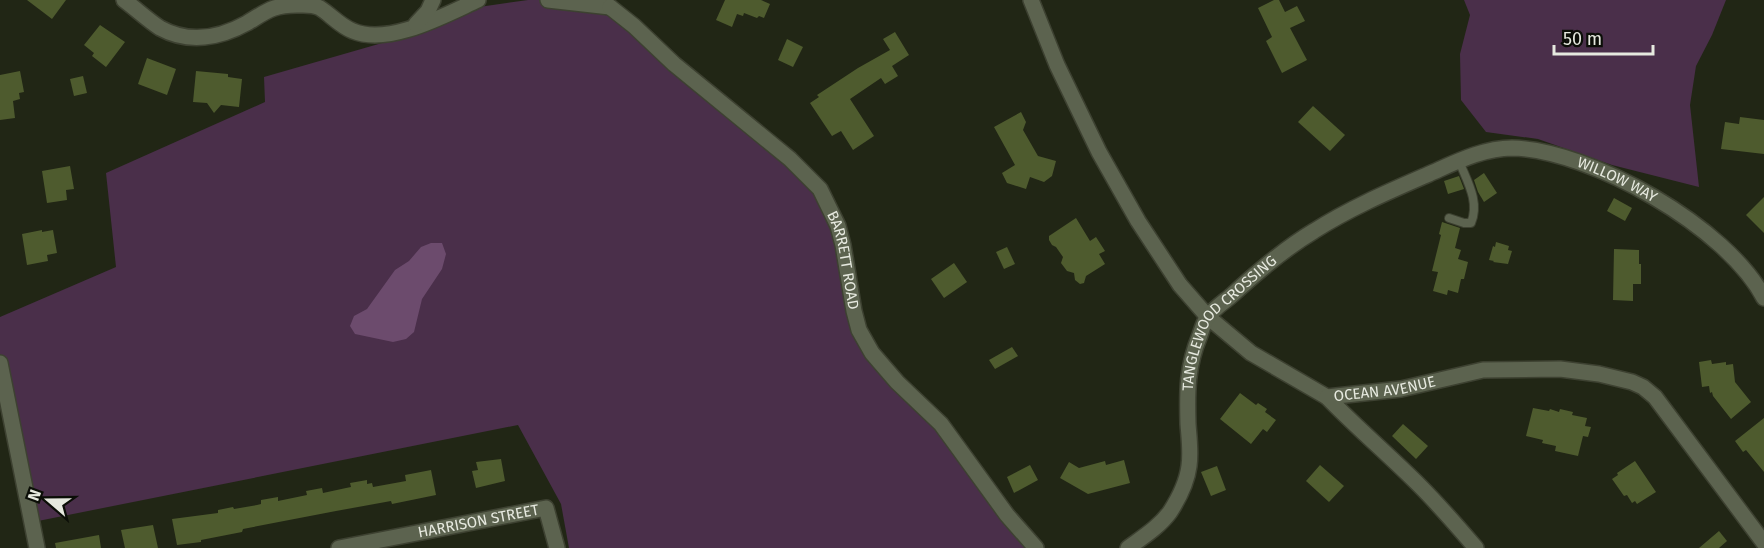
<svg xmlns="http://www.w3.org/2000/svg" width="1764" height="548" viewBox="0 0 1764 548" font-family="'Fira Sans',sans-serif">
	<rect width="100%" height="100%" fill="#212615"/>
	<g fill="#4a2f4a">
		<path d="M528,0H544L609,11L820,189L859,330L1038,548H569L561,504L518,425L33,522L0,356V317L116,267L106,173L265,102L264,77L389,41L479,7Z"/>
		<path d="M1464,0H1726L1712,35L1696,66L1690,105L1699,187L1612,165L1538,139L1486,132L1461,100L1460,54L1470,15Z"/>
	</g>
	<path fill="#6c4b6d" d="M431,243H442L446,254L442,269L422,299L414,332L406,339L393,342L355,334L350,326L354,316L367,309L395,270L409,261L421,247Z"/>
	<g fill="#4e5b2e">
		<path d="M27,0H66L52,19Z"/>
		<path d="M725,0H761L770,4L764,18L759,16L757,18L744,13L743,16L737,14L732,27L716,20Z"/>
		<path d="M1274,0H1279L1285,12L1297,6L1305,21L1290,28L1307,60L1282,73L1266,41L1272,37L1258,8Z"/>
		<path d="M100,25L125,42L106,67L92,56L94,53L84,45Z"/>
		<path d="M895,32L909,55L892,66L898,76L885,84L881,78L850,99L874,136L853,150L841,131L832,136L810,103L819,97L817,95L858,68L890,50L883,39Z"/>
		<path d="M787,39L803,47L793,67L778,60Z"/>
		<path d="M147,58L176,69L167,95L138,84Z"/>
		<path d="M20,71L24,92L19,93L20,99L13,101L15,118L0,120V75Z"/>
		<path d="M196,71L228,74V77L242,79L239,107L221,105L214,113L207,103L193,102Z"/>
		<path d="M83,76L87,93L74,96L70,79Z"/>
		<path d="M1313,106L1345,135L1330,151L1298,122Z"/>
		<path d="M1021,112L1026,122L1023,130L1038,156L1056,161L1052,176L1044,182L1030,177L1026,189L1007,183L1002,173L1015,165L994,127Z"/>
		<path d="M1740,117L1764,120V154L1721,149L1725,122L1739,124Z"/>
		<path d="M70,166L74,189L66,190L67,200L47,203L42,171Z"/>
		<path d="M1484,173L1497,193L1484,202L1478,192L1474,180Z"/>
		<path d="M1459,176L1464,189L1448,194L1444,181Z"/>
		<path d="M1764,197V233L1746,215Z"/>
		<path d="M1614,198L1632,208L1625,221L1607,211Z"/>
		<path d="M1076,218L1090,241L1096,237L1105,251L1099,254L1105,264L1086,276L1084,283L1080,284L1075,280L1074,273L1067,271L1061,263L1063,257L1056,247L1052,245L1049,240V236Z"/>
		<path d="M1442,222L1460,228L1455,248L1461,250L1458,259L1468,262L1464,279H1461L1458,293L1448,290L1447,295L1433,291L1438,272L1432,271L1441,235L1439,234Z"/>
		<path d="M42,230V232L53,230L57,253L47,255L48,261L27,265L22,234Z"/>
		<path d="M1496,242L1509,246L1508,250L1512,251L1508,264L1493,262L1494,261L1489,260L1493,246L1495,247Z"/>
		<path d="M1007,247L1015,264L1004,269L996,252Z"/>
		<path d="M1614,249L1639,250V264H1641V284H1633V301L1613,300Z"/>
		<path d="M954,263L967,282L944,298L931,279Z"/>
		<path d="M1012,347L1018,356L995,369L989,360Z"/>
		<path d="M1711,360L1712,364L1726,362V365L1733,364L1735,382L1751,402L1731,419L1713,396L1712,392L1710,393L1709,386L1702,387L1699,362Z"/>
		<path d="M1240,393L1256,405L1258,403L1267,409L1265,412L1276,420L1267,432L1263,429L1251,444L1220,419Z"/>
		<path d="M1533,408L1549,411L1550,409L1559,412L1560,409L1573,412L1572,415L1587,418L1585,426L1591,427L1588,437L1583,436L1578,456L1555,451L1556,446L1542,443L1543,440L1526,436Z"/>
		<path d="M1764,418V472L1746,450L1743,452L1735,441Z"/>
		<path d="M1403,424L1428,446L1416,459L1392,436Z"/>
		<path d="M501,459L505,481L476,488L472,471L478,470L476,462Z"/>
		<path d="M1124,460L1130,483L1088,494L1060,478L1069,462L1079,468L1105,461L1106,465Z"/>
		<path d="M1635,461L1656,492L1637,504L1635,501L1632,503L1627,495L1624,496L1612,479L1618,475L1617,473Z"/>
		<path d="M1030,465L1038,480L1014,493L1007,477Z"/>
		<path d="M1320,465L1344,486L1329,502L1306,481Z"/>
		<path d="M1217,466L1226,490L1211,496L1201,472Z"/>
		<path d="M431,470L436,495L392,504L391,501L336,511L243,529L242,532L201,540V542L177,545L172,519L218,513V510L233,507L234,509L257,505L261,504V500L278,497V501L307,495L306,491L322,488L323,493L346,488L351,487L350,483L367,480V484L372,483L373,487L406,481L405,475Z"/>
		<path d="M153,525L158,548H125L121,530Z"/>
		<path d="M1719,531L1727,541L1719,548H1699Z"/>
		<path d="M99,535L101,548H56L55,543Z"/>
	</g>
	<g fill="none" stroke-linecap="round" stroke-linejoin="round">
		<g stroke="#3d4131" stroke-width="10">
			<path id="service" d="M1449,218L1464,223H1471C1480,202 1467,181 1459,161"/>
		</g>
		<g stroke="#3d4131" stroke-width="18">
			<g id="minor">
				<path d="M124,0C136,9 148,20 160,28C189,44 220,38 247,23C267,11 273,5 297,5C304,5 313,4 320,8C331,15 340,26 353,31C389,46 445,15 478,0"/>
				<path d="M548,0L610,7"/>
				<path id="s1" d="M1031,0L1057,65L1099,152L1138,221L1180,285L1208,317L1251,353L1327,397L1401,389L1483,370L1560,369L1599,374L1632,382L1643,387L1655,397L1764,543"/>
				<path id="s2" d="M610,7L634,26L674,64L790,159L820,189L838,226L843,245L854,311L859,330L872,353L897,382L941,424L1007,515L1036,548"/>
				<path d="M416,24L428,11L433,0"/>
				<path d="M0,363L37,548"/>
				<path d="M1327,397C1357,428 1390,456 1420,486C1440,506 1458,527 1476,548"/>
				<path id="s3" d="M339,548L546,508L557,548"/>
				<path id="s4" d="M1128,548C1143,537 1159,527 1170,512C1179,498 1187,482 1189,466C1191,452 1189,438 1188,424C1187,391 1187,366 1200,335C1202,329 1204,322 1207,318C1213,309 1224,302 1231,296C1257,272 1284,249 1314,231C1350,208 1390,191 1429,174C1454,163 1483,148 1512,148C1591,150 1727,227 1764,298"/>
			</g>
		</g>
		<use href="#service" stroke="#5c634f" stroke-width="8"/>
		<use href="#minor" stroke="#5c634f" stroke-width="15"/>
	</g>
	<g text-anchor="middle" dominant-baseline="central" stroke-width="5" stroke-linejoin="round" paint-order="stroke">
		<g font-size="15" fill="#e6e9df" stroke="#0b0e07">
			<text stroke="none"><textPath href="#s4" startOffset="722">WILLOW WAY</textPath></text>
			<text stroke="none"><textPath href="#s2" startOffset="354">BARRETT ROAD</textPath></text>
			<text stroke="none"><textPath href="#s4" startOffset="264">TANGLEWOOD CROSSING</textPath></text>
			<text stroke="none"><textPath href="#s1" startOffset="567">OCEAN AVENUE</textPath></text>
			<text stroke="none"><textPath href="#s3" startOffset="142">HARRISON STREET</textPath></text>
		</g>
	</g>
	<g transform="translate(48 500) rotate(290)" stroke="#0b0e07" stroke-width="4.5" paint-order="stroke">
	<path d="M0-4.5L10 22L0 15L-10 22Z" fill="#e6e9df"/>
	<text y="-9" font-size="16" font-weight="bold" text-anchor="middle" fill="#e6e9df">N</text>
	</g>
	<path d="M1554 45v9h99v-9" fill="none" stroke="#e6e9df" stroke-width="3"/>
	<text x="1563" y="45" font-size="18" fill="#e6e9df" stroke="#0b0e07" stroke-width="4.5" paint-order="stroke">50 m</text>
</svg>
